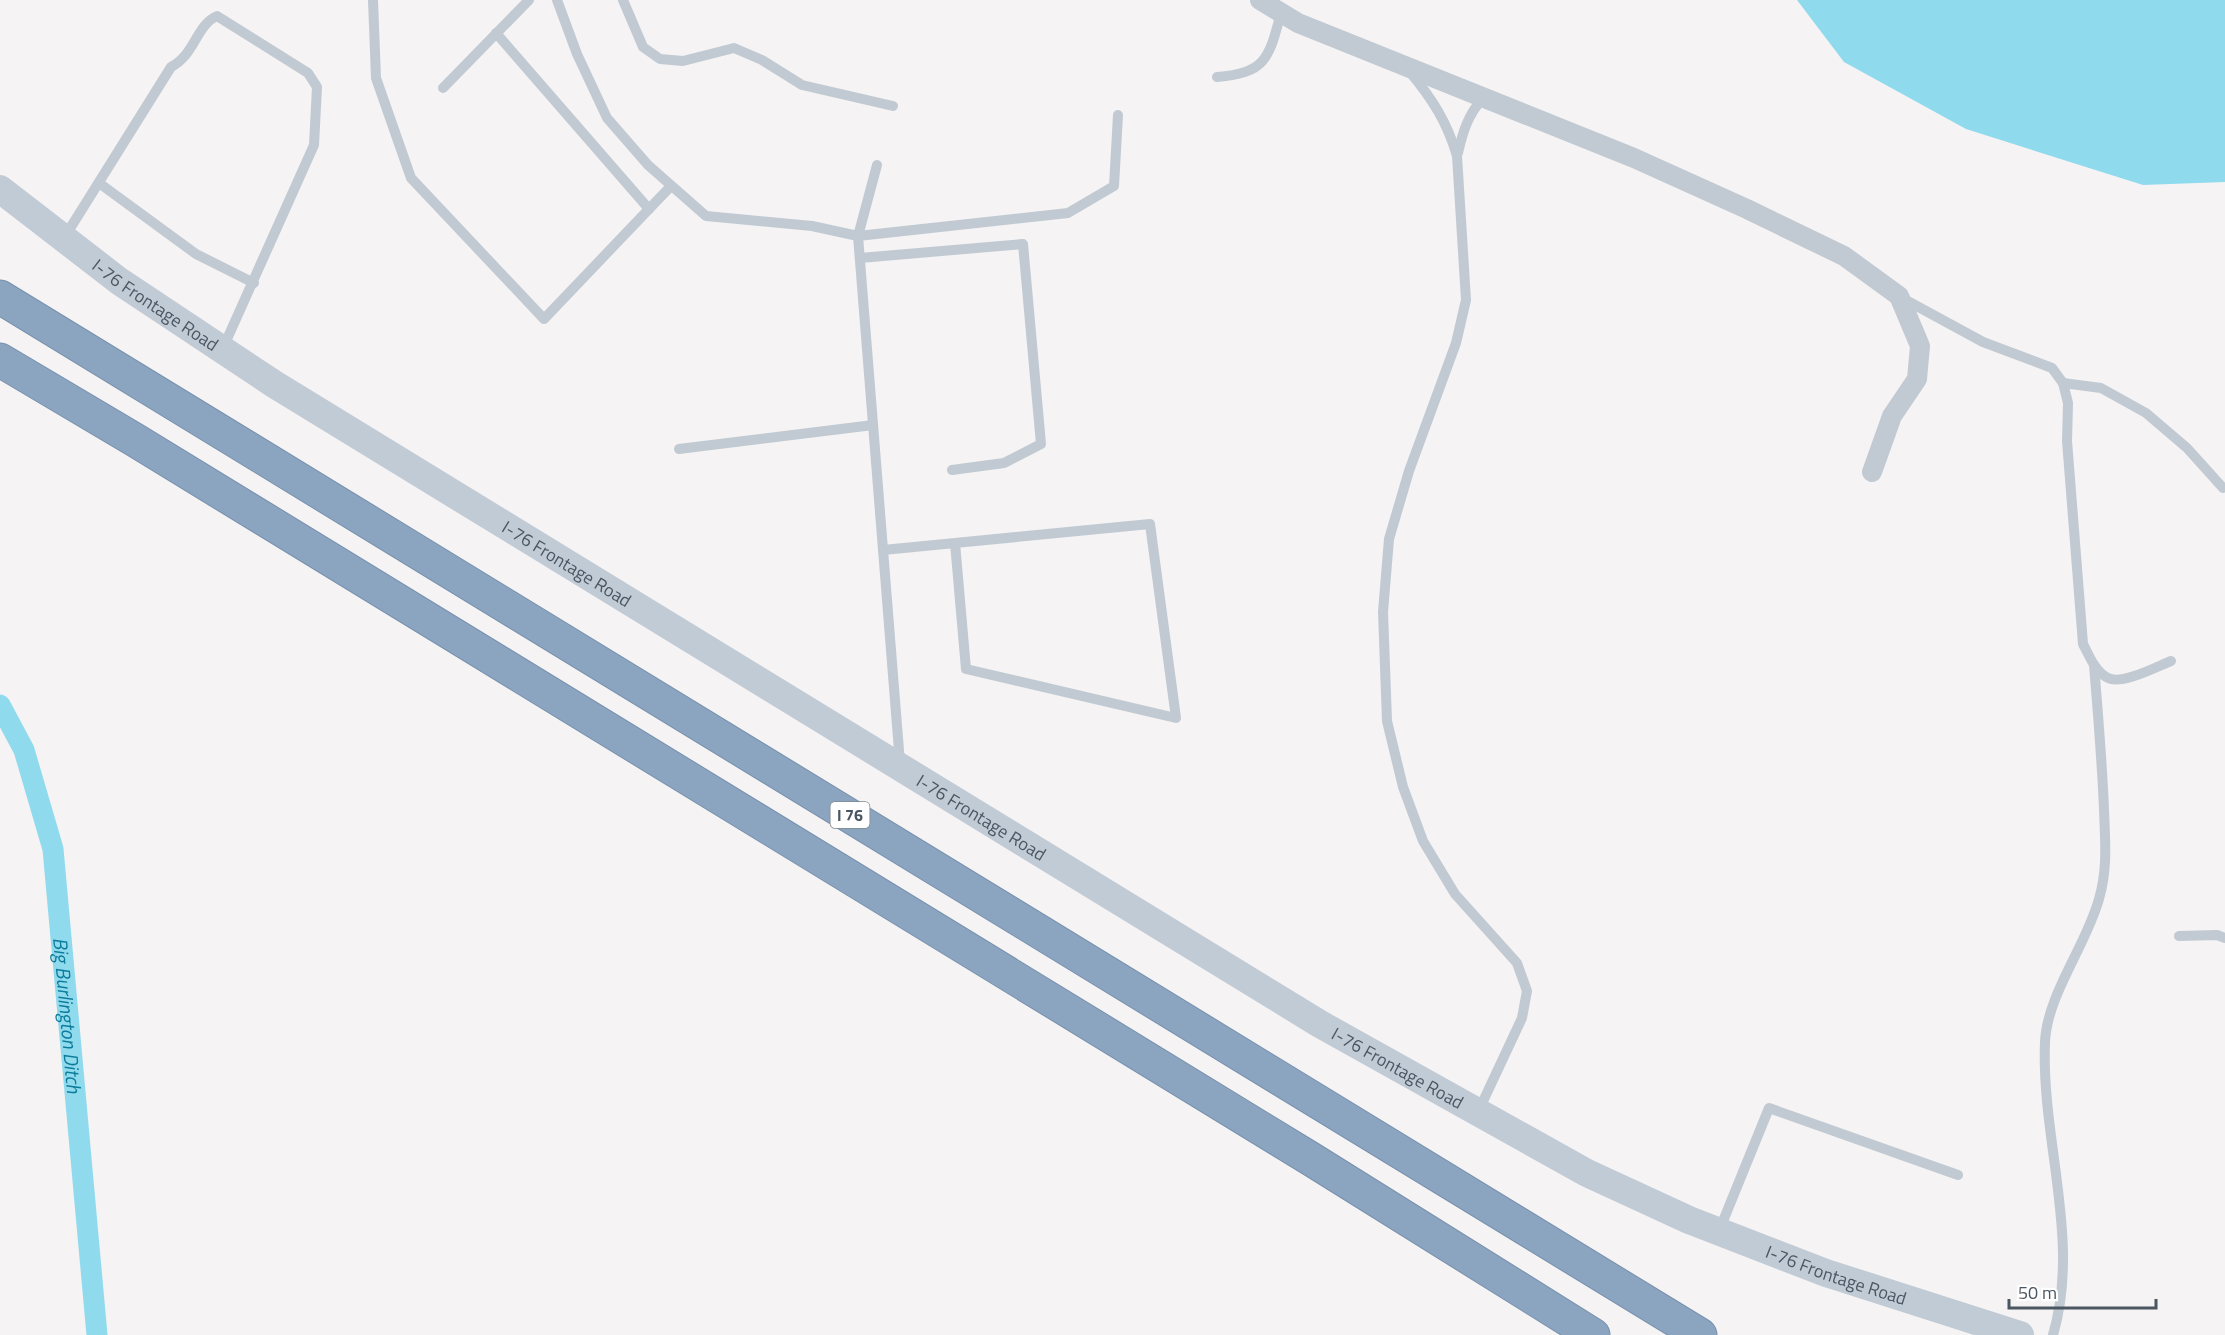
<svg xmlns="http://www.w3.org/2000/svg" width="2225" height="1335" viewBox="0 0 2225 1335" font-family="'Titillium Web',sans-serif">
	<rect width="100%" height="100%" fill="#f5f3f3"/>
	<path fill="#90daee" d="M1797,0H2225V182L2143,185L1966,129L1844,62Z"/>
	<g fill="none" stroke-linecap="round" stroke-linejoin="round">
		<path stroke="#90daee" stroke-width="21" id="s1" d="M0,705L24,750L53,849L97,1335"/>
		<g stroke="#7690ad" stroke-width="35">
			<g id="highway">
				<path d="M0,297L1700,1335"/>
				<path d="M0,360L135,440L1311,1159L1593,1335"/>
			</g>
		</g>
		<g stroke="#c1cad2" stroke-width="10">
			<path d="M373,0L376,78L411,178L544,319L649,209L496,33"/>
			<path d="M557,0L577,54L607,118L648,165L706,216L812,226L858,236L900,763"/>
			<path d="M623,0L643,47L660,59L683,61L734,48L762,60L802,85L893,106"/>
			<path d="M1410,72C1433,100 1447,122 1457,156L1466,300L1456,343L1409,471L1389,539L1383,612L1387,721L1403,787L1423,841L1455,894L1517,963L1527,991L1522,1018L1478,1112"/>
			<path d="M1217,77C1267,73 1269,57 1281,13"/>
			<path d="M443,88L529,0"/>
			<path d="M1458,153C1463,131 1468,115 1483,98"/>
			<path d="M877,165L858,236L1068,213L1114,186L1118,115"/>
			<path d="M99,183L196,254L254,283"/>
			<path d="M649,209L671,186"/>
			<path d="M64,238L171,67C195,55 196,25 217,16L308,73L317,87L314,145L223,348"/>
			<path d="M860,258L1023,244L1041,444L1004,463L952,470"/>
			<path d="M1902,298L1983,342L2052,368L2063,383L2068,403L2067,441L2083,644C2089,655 2095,672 2108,678C2122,685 2156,667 2171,661"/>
			<path d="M2063,383L2101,388L2146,413L2187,448L2223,488"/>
			<path d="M679,449L873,425"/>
			<path d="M883,550L955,543L966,669L1176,718L1150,524L955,543"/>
			<path d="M2179,936L2217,935L2225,938"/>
			<path d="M1719,1231L1769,1108L1958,1175"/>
			<path d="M2053,1335C2081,1239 2041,1140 2045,1042C2047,995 2086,946 2099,899C2108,868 2105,841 2104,809C2102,761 2098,713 2094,665"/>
		</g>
		<path stroke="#c1cad2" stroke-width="20" d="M1260,0L1298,23L1634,158L1747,209L1844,256L1899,296L1920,346L1917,379L1892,416L1872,472"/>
		<path stroke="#c1cbd6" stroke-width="28" id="s2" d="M0,189L119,281L274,384L1320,1024L1587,1173L1689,1220L1769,1251L1826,1273L2020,1335"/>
		<use href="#highway" stroke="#8ba5c1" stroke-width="33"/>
	</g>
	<g text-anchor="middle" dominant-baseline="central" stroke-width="5" stroke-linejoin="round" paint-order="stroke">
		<rect fill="#fff" stroke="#808990" stroke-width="1.5" x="830.5" y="802" width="39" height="26" rx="4.5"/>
		<g font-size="16" font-weight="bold" fill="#4a5661">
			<text x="850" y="815">I 76</text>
		</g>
		<g font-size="18" fill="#4a5661" stroke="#fff">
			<text stroke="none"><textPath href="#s2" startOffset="194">I-76 Frontage Road</textPath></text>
			<text stroke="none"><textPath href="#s2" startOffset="680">I-76 Frontage Road</textPath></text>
			<text stroke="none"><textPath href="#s2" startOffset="1166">I-76 Frontage Road</textPath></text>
			<text stroke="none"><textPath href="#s2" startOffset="1652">I-76 Frontage Road</textPath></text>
			<text stroke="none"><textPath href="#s2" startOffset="2138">I-76 Frontage Road</textPath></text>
		</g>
		<g font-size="20" font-style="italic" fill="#0c7c9b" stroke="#fff">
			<text stroke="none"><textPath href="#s1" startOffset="321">Big Burlington Ditch</textPath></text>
		</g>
	</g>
	<path d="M2009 1299v9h147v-9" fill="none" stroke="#4a5661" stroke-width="3"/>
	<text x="2018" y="1299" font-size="18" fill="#4a5661" stroke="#ffffff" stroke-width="4.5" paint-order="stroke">50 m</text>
</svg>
